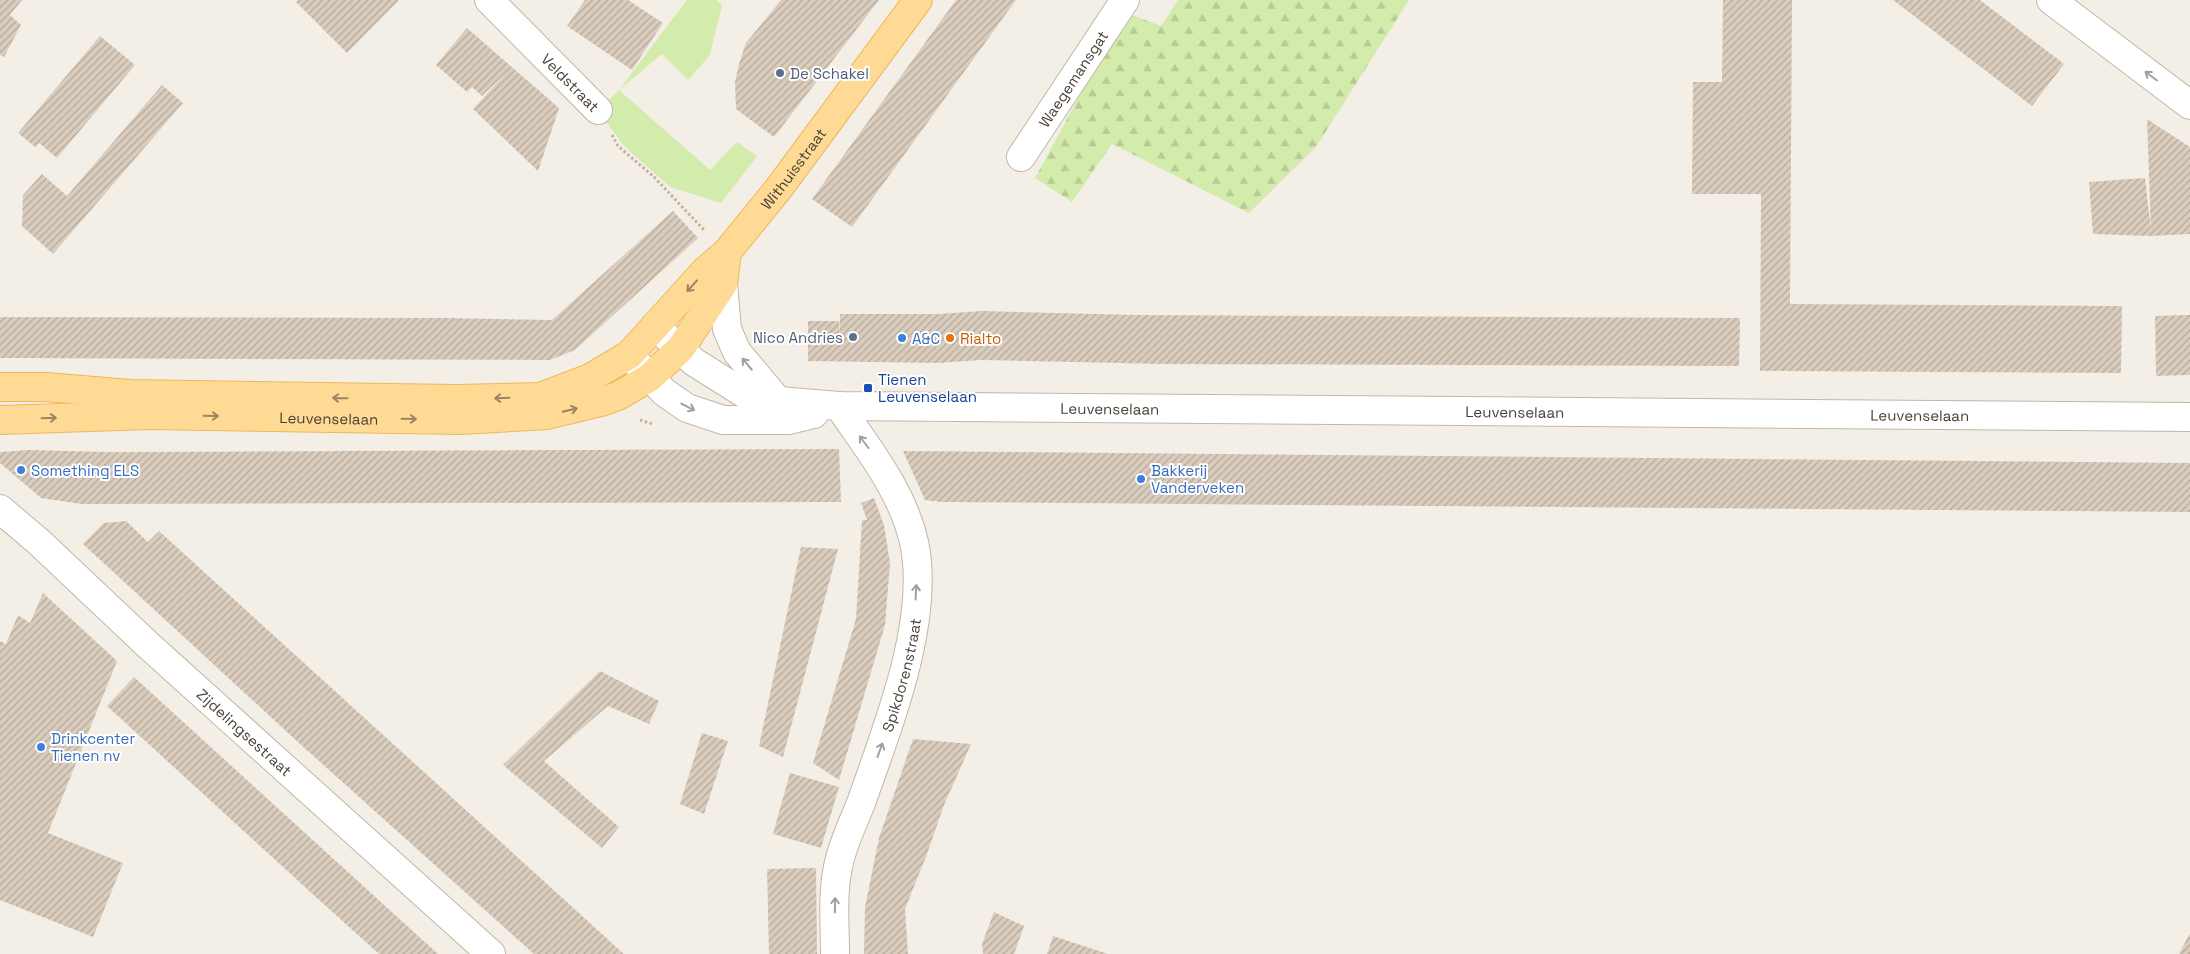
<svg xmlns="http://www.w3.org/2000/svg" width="2190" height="954" viewBox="0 0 2190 954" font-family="'Space Grotesk',sans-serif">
	<defs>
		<pattern id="forest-firs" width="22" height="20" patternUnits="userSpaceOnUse" patternTransform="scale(1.25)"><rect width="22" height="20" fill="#d3ecac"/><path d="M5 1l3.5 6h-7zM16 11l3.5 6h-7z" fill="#b7cb95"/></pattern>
		<pattern id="building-hatch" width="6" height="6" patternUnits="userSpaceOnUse" patternTransform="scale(1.25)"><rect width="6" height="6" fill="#dacdbe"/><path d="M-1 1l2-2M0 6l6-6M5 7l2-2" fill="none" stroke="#b3a89b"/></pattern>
	</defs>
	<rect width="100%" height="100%" fill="#f4efe6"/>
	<path fill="#d3ecac" d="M687,0H716L722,5L710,55L688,80L662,54L619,90L710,170L737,142L757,156L721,203L670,187L623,145L598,110L619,90Z"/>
	<path fill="url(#forest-firs)" d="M1178,0H1409L1316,147L1249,213L1112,144L1072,202L1035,178L1125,12L1161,26Z"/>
	<g fill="url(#building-hatch)">
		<path d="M0,0H22L10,15L21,25L4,57L0,55Z"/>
		<path d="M298,0H399L347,53L296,2Z"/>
		<path d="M585,0H628L663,23L632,70L567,26Z"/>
		<path d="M781,0H879L774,137L736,109L735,82L739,64L746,43Z"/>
		<path d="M956,0H1016L852,227L812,199Z"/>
		<path d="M1723,0H1792L1790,304L2122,306L2121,373L1760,371L1761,194H1692L1693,82H1722Z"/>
		<path d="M1893,0H1980L2064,64L2032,106Z"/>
		<path d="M467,28L559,108L538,171L473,109L506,73L482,96L472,87L467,92L436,65Z"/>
		<path d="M100,36L135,65L57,158L39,143L35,147L18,133Z"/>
		<path d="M162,85L183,103L53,254L22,226L23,195L42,174L67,196Z"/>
		<path d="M2147,119L2190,147V234L2151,236L2093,234L2089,182L2145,178L2151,231Z"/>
		<path d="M673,211L698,238L575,350L550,360L0,358V317L447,318L552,320Z"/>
		<path d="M982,311L1137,315L1740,318L1739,366L1163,364L981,360L938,363L808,361V321H839V344L840,314H938Z"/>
		<path d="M2186,315H2190V375L2156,376L2155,316Z"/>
		<path d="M839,449L841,502L81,504L41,498L0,463V452L29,450L108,452Z"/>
		<path d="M903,451L2190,463V512L941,502L925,500Z"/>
		<path d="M874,498L884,525L890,563L885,625L839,780L813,763L856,619L862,520H867L861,503Z"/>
		<path d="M126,521L148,542L159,531L624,954H534L299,743L83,544L104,523Z"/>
		<path d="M801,547L838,549L783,757L759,746Z"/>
		<path d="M43,593L117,661L48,833L123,863L93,937L0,900V641L6,644L18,615L30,623Z"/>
		<path d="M600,671L659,701L649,724L608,706L544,761L619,827L602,848L503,765Z"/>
		<path d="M134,677L180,719L438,954H379L317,898L107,706Z"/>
		<path d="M702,733L728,741L704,814L680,804Z"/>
		<path d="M913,739L971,744L944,805L927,854L905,909L908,954H864L865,907L879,838Z"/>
		<path d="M790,773L839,787L821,848L773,834Z"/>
		<path d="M816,868L817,954H769L767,869Z"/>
		<path d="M994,912L1024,926L1014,954H983L982,944Z"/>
		<path d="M2190,933V954H2179Z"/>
		<path d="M1053,936L1108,954H1047Z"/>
	</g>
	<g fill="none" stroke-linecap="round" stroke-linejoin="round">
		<g stroke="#c1b7a8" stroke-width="30">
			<g id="minor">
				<path id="s1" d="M489,0L598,110"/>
				<path d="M2051,0L2190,105"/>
				<path id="s2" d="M1021,157L1125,0"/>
				<path d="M723,284L727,329L737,352L778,401"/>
				<path id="s3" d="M655,326L694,362L745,394L778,401L839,406L2190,417"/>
				<path d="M629,355L664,392L687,408L723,420H789L814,414"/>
				<path id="s4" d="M0,509L39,542L148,645L491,954"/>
				<path id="s5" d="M835,954C835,925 832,895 838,867C842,845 853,823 861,803C887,728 931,621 914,542C902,490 868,449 839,406"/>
			</g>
		</g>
		<g stroke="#edb85c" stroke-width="30">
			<g id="major">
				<path id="s6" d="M0,387H46L130,394L457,399L540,397L590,378L629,355L705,271L727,252L779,188L918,0"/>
				<path id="s7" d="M0,420L149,415L461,420L547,415L601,402L618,396L649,378L681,348L723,284L727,252"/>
			</g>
		</g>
		<g stroke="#c4b298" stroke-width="3" stroke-dasharray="2.5 2.5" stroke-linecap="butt">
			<path d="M612,135L618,146L654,177L705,231"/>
			<path d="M640,420L653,424"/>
		</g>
		<use href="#minor" stroke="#fff" stroke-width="28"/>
		<use href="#major" stroke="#ffda95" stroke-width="28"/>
	</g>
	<defs><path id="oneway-shaft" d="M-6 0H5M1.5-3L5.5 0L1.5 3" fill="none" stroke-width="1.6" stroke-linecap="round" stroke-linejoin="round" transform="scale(1.25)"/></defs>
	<g stroke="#a49f9a">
		<use href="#oneway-shaft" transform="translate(2151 76) rotate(-143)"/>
		<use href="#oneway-shaft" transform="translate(747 364) rotate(-130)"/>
		<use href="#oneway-shaft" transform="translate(688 407) rotate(27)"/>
		<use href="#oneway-shaft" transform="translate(864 442) rotate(-127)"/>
		<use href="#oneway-shaft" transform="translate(916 592) rotate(-87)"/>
		<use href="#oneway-shaft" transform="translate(880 750) rotate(-70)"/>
		<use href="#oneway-shaft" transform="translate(835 905) rotate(-89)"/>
	</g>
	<g stroke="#9a8560">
		<use href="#oneway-shaft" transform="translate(692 286) rotate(132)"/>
		<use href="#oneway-shaft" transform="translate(340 398) rotate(-179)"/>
		<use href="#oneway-shaft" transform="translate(502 398) rotate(178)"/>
		<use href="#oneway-shaft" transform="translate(570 410) rotate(-13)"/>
		<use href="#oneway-shaft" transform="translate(211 416) rotate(1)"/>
		<use href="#oneway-shaft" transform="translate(49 418) rotate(-2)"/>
		<use href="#oneway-shaft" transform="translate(409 419) rotate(1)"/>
	</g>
	<g fill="#5c6f8a" stroke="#fff" stroke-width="2">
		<circle cx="780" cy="73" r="5"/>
		<circle cx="853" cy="337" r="5"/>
	</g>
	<g fill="#3f7fe0" stroke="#fff" stroke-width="2">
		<circle cx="902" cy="338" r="5"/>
		<circle cx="21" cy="470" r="5"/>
		<circle cx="1141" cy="479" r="5"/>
		<circle cx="41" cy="747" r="5"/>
	</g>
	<circle fill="#e8710a" stroke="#fff" stroke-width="2" cx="950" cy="338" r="5"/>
	<rect fill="#1a4fb4" stroke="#fff" stroke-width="2" x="863" y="383" width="10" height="10" rx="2.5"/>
	<g text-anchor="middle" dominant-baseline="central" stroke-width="4" stroke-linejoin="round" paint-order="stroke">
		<g font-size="15" fill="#4e5e75" stroke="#fff" text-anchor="start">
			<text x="790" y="73">De Schakel</text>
			<text x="843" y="337" text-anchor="end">Nico Andries</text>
		</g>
		<g font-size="15" fill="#483f35" stroke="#fff">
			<text stroke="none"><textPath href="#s2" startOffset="94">Waegemansgat</textPath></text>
			<text stroke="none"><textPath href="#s1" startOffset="116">Veldstraat</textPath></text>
			<text stroke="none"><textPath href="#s6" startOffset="888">Withuisstraat</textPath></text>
			<text stroke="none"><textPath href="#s3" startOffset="479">Leuvenselaan</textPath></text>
			<text stroke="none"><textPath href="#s3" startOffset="884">Leuvenselaan</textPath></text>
			<text stroke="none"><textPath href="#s3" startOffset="1289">Leuvenselaan</textPath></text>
			<text stroke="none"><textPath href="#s7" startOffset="329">Leuvenselaan</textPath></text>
			<text stroke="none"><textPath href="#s5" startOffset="290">Spikdorenstraat</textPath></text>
			<text stroke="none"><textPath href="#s4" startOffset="331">Zijdelingsestraat</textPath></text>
		</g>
		<g font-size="15" fill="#366cbe" stroke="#fff" text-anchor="start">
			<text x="912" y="338">A&amp;C</text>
			<text x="31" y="470">Something ELS</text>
			<text x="1151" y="470">Bakkerij<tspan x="1151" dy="17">Vanderveken</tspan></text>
			<text x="51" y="738">Drinkcenter<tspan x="51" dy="17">Tienen nv</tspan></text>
		</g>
		<g font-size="15" fill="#c56008" stroke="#fff" text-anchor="start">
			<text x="960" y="338">Rialto</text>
		</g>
		<g font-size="15" fill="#164399" stroke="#fff" text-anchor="start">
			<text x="878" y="379">Tienen<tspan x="878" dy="17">Leuvenselaan</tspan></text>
		</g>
	</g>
</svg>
